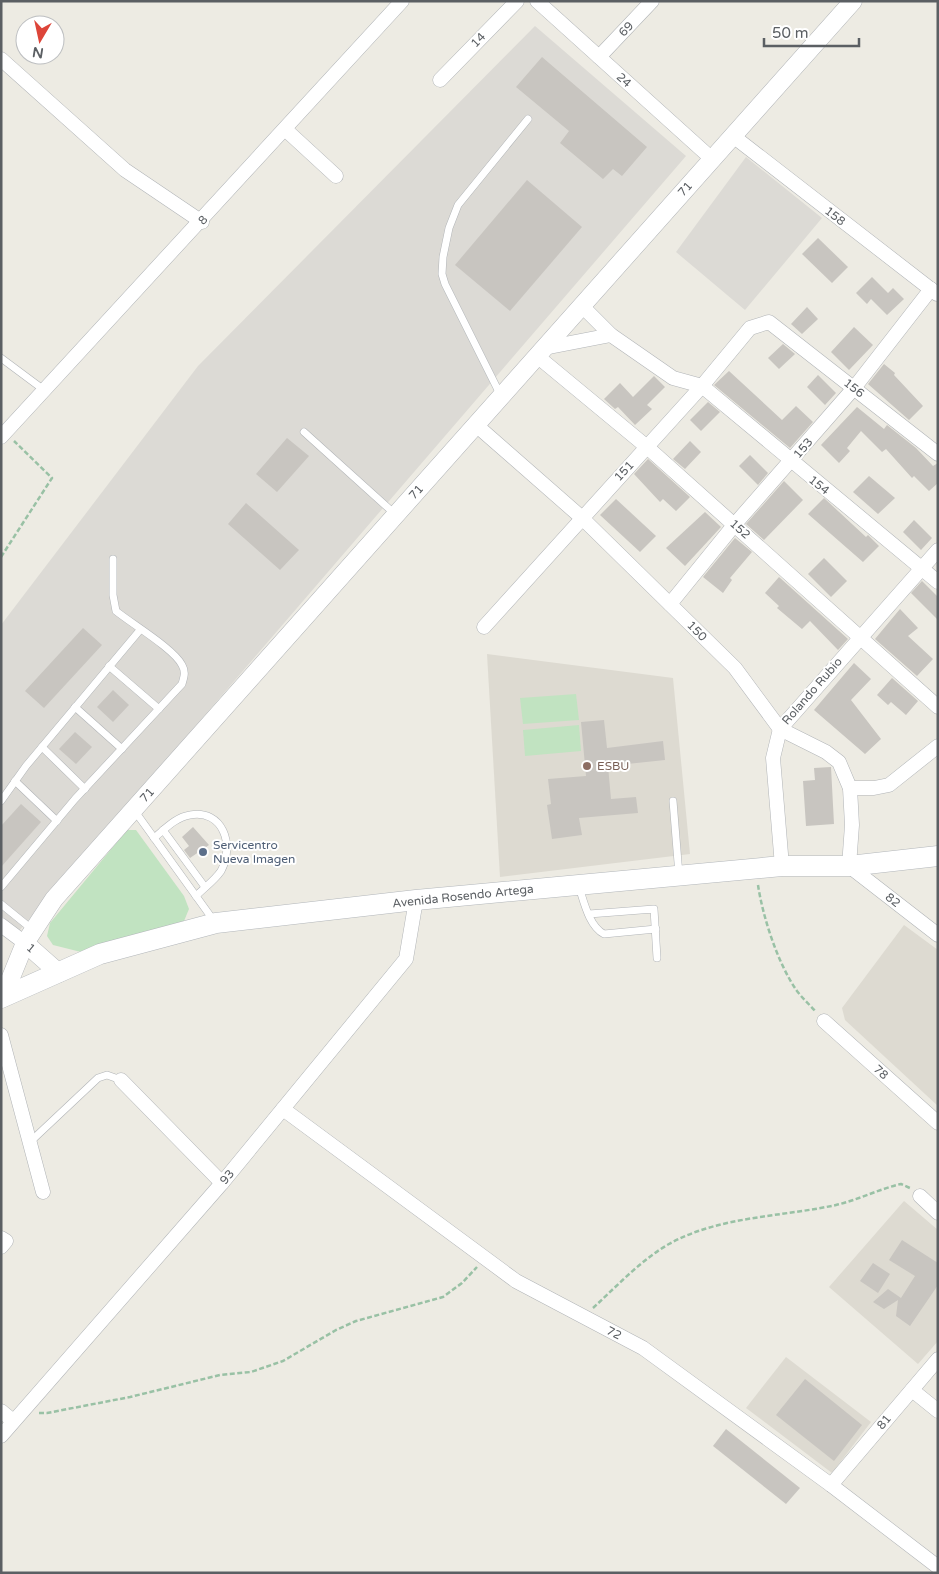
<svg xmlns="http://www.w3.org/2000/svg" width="939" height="1574" viewBox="0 0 939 1574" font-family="'Varela Round',sans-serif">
	<rect width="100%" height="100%" fill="#edebe3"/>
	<g fill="#dcdad5">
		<path d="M535,26L686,156L19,931L1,916V625L198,366Z"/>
		<path d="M746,157L822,218L745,310L676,252Z"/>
	</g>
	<g fill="#dddad1">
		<path d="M487,654L673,678L690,854L500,877Z"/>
		<path d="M904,925L938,950V1106L845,1020L842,1008Z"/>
		<path d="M904,1201L938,1230V1341L918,1364L829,1287Z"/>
		<path d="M786,1357L871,1422L832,1473L746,1408Z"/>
	</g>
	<g fill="#c1e3c1">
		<path d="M576,694L579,720L523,724L520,698Z"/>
		<path d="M579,725L581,751L525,756L523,730Z"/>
		<path d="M127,830H136L184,896L189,909L184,921L81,952L53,945L47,936L50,923Z"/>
	</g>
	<g fill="#c8c5c0">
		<path d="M542,57L647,147L622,176L613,169L603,179L560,143L569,131L516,87Z"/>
		<path d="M527,180L582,227L510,311L455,265Z"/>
		<path d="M818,238L848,267L832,283L802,254Z"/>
		<path d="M872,277L888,293L893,288L904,299L887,315L871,299L867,304L856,293Z"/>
		<path d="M807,307L818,319L802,334L791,324Z"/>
		<path d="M854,327L873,345L849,370L831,352Z"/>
		<path d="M783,344L795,354L779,369L768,358Z"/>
		<path d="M884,364L895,373L894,375L923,406L909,420L868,384Z"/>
		<path d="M729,371L782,420L796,406L813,422L790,448L714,385Z"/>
		<path d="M818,375L836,393L825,405L807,387Z"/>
		<path d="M654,376L665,387L647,405L652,409L635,425L618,407L615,409L604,399L620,383L633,397Z"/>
		<path d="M708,402L720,412L701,431L690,420Z"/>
		<path d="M857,407L884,429L887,425L916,448L933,466L938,463V483L929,491L914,476L912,478L886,449L882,452L861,431L847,448L850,451L839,463L821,445Z"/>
		<path d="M287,438L309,456L277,492L256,474Z"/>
		<path d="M690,441L701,452L685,469L673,459Z"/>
		<path d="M750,455L768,473L758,485L739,466Z"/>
		<path d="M648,459L690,497L676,511L663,499L660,502L634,474Z"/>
		<path d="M869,476L895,498L878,514L853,492Z"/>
		<path d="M784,481L803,500L764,540L746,524Z"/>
		<path d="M824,498L866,537L868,535L879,546L863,562L808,514Z"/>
		<path d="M616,499L656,536L640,552L600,515Z"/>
		<path d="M246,503L299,550L280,570L228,524Z"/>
		<path d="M705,512L721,527L685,566L666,548Z"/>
		<path d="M914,520L932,538L921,550L903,532Z"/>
		<path d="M735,538L752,552L730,578L732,580L723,593L703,577Z"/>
		<path d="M824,558L847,581L831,597L808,574Z"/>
		<path d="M779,577L848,639L838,650L810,621L802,629L777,608L779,606L765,593Z"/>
		<path d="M922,581L938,597V620L911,593Z"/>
		<path d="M900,609L918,628L908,636L933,659L917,676L875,639Z"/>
		<path d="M83,628L102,645L44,708L25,691Z"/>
		<path d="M854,663L871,679L851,700L881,739L865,754L814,710Z"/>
		<path d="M892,678L918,701L906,715L891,702L888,705L877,695Z"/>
		<path d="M113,690L129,705L113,722L97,707Z"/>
		<path d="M604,720L607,748L663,741L665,760L608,766L611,799L636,797L638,813L579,818L582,835L552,839L547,805L551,804L548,779L586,776L581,722Z"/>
		<path d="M75,732L92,747L76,764L59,749Z"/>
		<path d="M831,767L834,824L806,826L803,781L815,780L814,768Z"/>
		<path d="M21,804L41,822L1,867V826Z"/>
		<path d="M193,827L209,845L190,858L184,850L189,846L182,837Z"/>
		<path d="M902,1240L938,1263V1285L910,1326L896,1316L898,1300L884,1309L873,1302L888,1289L901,1298L915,1276L889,1260Z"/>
		<path d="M873,1263L890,1274L878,1293L860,1281Z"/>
		<path d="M805,1379L862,1425L834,1461L776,1415Z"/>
		<path d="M726,1429L800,1488L786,1504L713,1446Z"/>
	</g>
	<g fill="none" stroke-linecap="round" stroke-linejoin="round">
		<g stroke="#b1b4b7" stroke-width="8">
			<g id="service">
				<path d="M1,358L44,390"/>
				<path d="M501,396L445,284L442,274L443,257L449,228L458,205L528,119"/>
				<path d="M304,432L396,515"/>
				<path d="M109,666L159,709"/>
				<path d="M75,707L122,749"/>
				<path d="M42,747L85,789"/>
				<path d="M15,781L57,821"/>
				<path d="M1,801L26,766L140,630"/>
				<path d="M673,801L679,875"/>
				<path d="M134,810L214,921"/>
				<path d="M163,830L205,887"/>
				<path d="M154,838C165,829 176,817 190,815C223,809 235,845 221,871C215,880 204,888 196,896"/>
				<path d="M1,887L75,799L182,684C184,677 186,672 182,665C174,649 132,624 116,611L113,595V559"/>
				<path d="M579,887C584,902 589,926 604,934L656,929"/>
				<path d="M1,904L33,930"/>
				<path d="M589,914L654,909L657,958"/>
				<path d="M30,1142L98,1078L107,1075L121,1080"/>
			</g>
		</g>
		<g stroke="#b1b4b7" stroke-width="15">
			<g id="minor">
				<path d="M537,1L712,159"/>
				<path d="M599,57L652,1"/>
				<path d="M1,59L125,170L202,222"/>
				<path d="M440,80L517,1"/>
				<path d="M286,130L336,176"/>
				<path d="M733,136L937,294"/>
				<path d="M582,306L611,335L673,378L702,386L938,582"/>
				<path d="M544,348L611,335"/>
				<path d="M537,356L647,447L938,707"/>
				<path d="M476,425L581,517L735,668L780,729L826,752L839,762L850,788L852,825L849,866L938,935"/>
				<path d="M1,437L402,1"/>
				<path d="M670,604L735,524L854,388L931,289"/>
				<path d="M484,627L702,386L750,328L769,322L938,454"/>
				<path d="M850,788H874L889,785L938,746"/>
				<path d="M782,866L773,758L780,729L938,550"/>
				<path d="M1,925L25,943"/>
				<path d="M824,1021L938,1123"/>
				<path d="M1,1035L43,1192"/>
				<path d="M121,1080L222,1183"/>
				<path d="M283,1109L516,1281L643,1348L831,1485L938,1567"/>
				<path d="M920,1196L938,1213"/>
				<path d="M1,1238L6,1241L1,1247"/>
				<path d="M912,1390L938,1411"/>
				<path d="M1,1411L13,1421"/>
				<path d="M1,1436L222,1183L406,959L416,900"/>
				<path d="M831,1485L938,1359"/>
			</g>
		</g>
		<g stroke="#b1b4b7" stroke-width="19">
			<g id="tertiary">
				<path d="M25,943L59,973"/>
				<path d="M3,997L25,943L54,899L853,1"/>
			</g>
		</g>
		<g stroke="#b2b6ba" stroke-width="21">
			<path id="secondary" d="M1,998L100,954L216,923L416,900L782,866H849L938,856"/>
		</g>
		<g stroke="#99c1a5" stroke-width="2.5" stroke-dasharray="5 2.5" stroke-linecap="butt">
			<path d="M1,557L52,478L14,441"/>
			<path d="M758,885C763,918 778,964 797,991C803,999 810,1005 816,1012"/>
			<path d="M593,1308C617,1286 641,1260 669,1244C719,1216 781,1217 836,1205C858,1200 879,1189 901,1184L912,1189"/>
			<path d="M39,1413H47L130,1397L220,1375L251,1372L283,1361L336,1330L356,1321L443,1297L462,1283L477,1267"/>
		</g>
		<use href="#service" stroke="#fff" stroke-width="7"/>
		<use href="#minor" stroke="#fff" stroke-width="14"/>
		<use href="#tertiary" stroke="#fff" stroke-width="18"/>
		<use href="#secondary" stroke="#fff" stroke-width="20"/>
	</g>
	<circle fill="#8d6e63" stroke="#fff" stroke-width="2" cx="587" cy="766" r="5"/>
	<circle fill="#5c6f8a" stroke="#fff" stroke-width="2" cx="203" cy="852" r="5"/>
	<g text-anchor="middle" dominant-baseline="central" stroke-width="4" stroke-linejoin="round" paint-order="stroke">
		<g font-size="12" fill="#5b5f63" stroke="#fff">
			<text transform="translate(626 29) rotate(-47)">69</text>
			<text transform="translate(478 40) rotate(-46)">14</text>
			<text transform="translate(624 80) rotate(42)">24</text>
			<text transform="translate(685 189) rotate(-48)">71</text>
			<text transform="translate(835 216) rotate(38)">158</text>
			<text transform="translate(203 220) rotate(-47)">8</text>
			<text transform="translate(854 388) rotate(38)">156</text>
			<text transform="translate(803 448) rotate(-50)">153</text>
			<text transform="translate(624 471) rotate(-47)">151</text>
			<text transform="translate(819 485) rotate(39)">154</text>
			<text transform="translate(416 492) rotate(-48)">71</text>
			<text transform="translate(740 529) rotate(42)">152</text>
			<text transform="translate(697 631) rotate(45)">150</text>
			<text transform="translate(812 691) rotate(-49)">Rolando Rubio</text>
			<text transform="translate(147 795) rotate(-48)">71</text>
			<text transform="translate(463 896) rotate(-6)">Avenida Rosendo Artega</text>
			<text transform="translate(893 900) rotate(38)">82</text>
			<text transform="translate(31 948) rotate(40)">1</text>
			<text transform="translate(881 1072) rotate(42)">78</text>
			<text transform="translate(227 1177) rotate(-50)">93</text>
			<text transform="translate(614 1333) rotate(27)">72</text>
			<text transform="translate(884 1422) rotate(-50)">81</text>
		</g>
		<g font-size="12" fill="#785e54" stroke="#fff" text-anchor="start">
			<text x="597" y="766">ESBU</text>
		</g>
		<g font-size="12" fill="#4e5e75" stroke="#fff" text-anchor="start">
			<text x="213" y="845">Servicentro<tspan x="213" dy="14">Nueva Imagen</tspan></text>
		</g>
	</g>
	<rect width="939" height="1574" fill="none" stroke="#5b5f63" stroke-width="5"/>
	<g transform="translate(40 40) rotate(189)"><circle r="24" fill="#ffffff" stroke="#bdbfc1"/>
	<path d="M0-4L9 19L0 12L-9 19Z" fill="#dd4539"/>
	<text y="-8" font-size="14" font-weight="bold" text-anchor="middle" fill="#5b5f63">N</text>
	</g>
	<path d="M764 38v8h95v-8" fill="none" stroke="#5b5f63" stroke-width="2.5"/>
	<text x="772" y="38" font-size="15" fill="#5b5f63" stroke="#ffffff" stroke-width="4" paint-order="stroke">50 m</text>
</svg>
